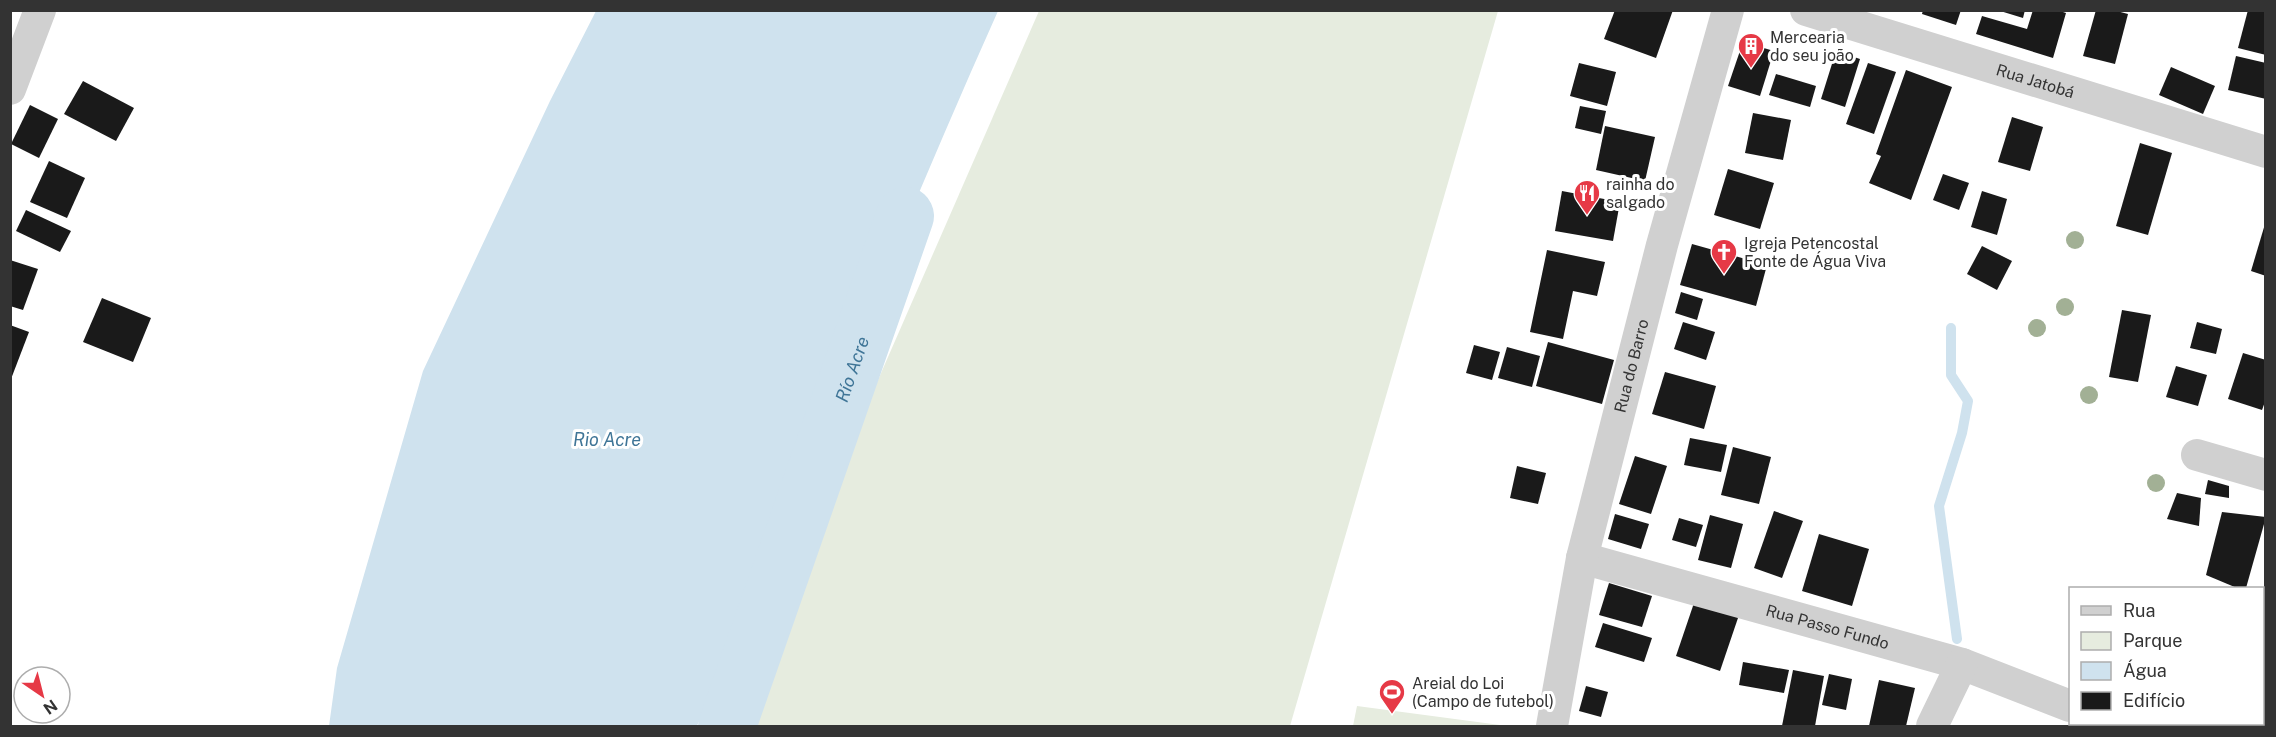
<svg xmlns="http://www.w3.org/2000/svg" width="2276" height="737" viewBox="0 0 2276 737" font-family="'Public Sans',sans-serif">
	<rect width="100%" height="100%" fill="#fff"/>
	<g fill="#e6ecdf">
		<path d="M1039,11H1498L1290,726H727Z"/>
		<path d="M1357,706L1500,725V726H1353Z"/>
	</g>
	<path fill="#cfe2ee" d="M596,11H998C892,247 799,489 697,726H329L337,668L423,371L550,101Z"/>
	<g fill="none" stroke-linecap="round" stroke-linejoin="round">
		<path stroke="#cfe2ee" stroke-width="10" d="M1951,328V375L1968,401L1962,433L1939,506L1957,639"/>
		<path stroke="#cfe2ee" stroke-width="58" id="s1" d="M727,726L905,216"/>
	</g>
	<g fill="#1a1a1a">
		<path d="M1615,10H1673L1656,58L1604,39Z"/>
		<path d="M1923,10H1961L1956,25L1922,14Z"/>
		<path d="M1997,10H2025L2023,18Z"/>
		<path d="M2033,10H2057L2066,13L2053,58L1976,34L1982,16L2027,29Z"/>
		<path d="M2096,10H2113L2128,14L2115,64L2083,56Z"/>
		<path d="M2248,10H2266V55L2238,48Z"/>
		<path d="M1743,42L1774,51L1760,96L1728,86Z"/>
		<path d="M1836,51L1860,59L1845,107L1821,99Z"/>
		<path d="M2236,56L2266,63V99L2228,90Z"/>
		<path d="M1579,63L1616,72L1607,106L1570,96Z"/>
		<path d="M1868,63L1896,72L1874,134L1846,124Z"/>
		<path d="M2171,67L2215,86L2203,114L2159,95Z"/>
		<path d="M1906,70L1952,87L1911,200L1869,183L1881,156L1876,154Z"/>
		<path d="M1776,74L1816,86L1810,107L1769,95Z"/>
		<path d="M83,81L134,108L116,141L64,114Z"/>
		<path d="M30,105L58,119L39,158L11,144Z"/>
		<path d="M1580,106L1606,111L1601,134L1575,128Z"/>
		<path d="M1753,113L1791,120L1783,160L1745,153Z"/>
		<path d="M2012,117L2043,127L2030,171L1998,162Z"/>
		<path d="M1605,126L1655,137L1645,181L1596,170Z"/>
		<path d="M2140,143L2172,153L2148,235L2116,226Z"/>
		<path d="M49,161L85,178L67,218L30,202Z"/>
		<path d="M1728,169L1774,183L1760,229L1714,215Z"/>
		<path d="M1943,174L1969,183L1959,210L1933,200Z"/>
		<path d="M1562,191L1620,202L1613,241L1555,231Z"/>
		<path d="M1982,191L2007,199L1997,235L1971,227Z"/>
		<path d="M26,210L71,231L60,252L16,231Z"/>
		<path d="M2265,224H2266V276L2251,271Z"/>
		<path d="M1692,244L1767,265L1756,306L1680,285Z"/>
		<path d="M1982,246L2012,261L1997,290L1967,274Z"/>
		<path d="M1547,250L1605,262L1597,296L1573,291L1563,339L1530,332Z"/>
		<path d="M10,260L38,269L23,310L10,306Z"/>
		<path d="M1681,292L1703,299L1697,320L1675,313Z"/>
		<path d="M102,298L151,318L133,362L83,342Z"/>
		<path d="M2122,310L2151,315L2138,382L2109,377Z"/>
		<path d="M1683,322L1715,332L1706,360L1674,349Z"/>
		<path d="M2197,322L2222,329L2216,354L2190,348Z"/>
		<path d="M10,325L29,332L11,379L10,378Z"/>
		<path d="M1548,342L1614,360L1602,404L1536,386Z"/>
		<path d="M1474,345L1500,352L1492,380L1466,373Z"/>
		<path d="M1507,347L1540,356L1532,387L1498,378Z"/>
		<path d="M2243,353L2266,360V399L2262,410L2228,399Z"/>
		<path d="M2176,366L2207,375L2198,406L2166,397Z"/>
		<path d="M1665,372L1716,386L1704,429L1652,414Z"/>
		<path d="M1690,438L1727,445L1721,472L1684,465Z"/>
		<path d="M1733,447L1771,457L1759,504L1721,495Z"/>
		<path d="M1635,456L1667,466L1651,514L1619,504Z"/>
		<path d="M1517,466L1546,473L1538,504L1510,498Z"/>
		<path d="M2208,480L2229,486V498L2205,494Z"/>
		<path d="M2177,493L2201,498L2199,526L2167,519Z"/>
		<path d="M1774,511L1803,521L1782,578L1754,568Z"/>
		<path d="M2222,512L2266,517L2246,588H2237L2206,575Z"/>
		<path d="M1615,514L1649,524L1641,549L1608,539Z"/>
		<path d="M1710,515L1743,524L1731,568L1698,560Z"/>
		<path d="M1679,518L1703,525L1696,547L1672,540Z"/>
		<path d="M1819,534L1869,549L1852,606L1802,591Z"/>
		<path d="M1609,583L1652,596L1642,627L1599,615Z"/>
		<path d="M1695,600L1739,615L1720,671L1676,656Z"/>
		<path d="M1603,623L1652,638L1644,662L1595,647Z"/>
		<path d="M1743,662L1789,670L1784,693L1739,685Z"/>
		<path d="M1793,670L1824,676L1815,726H1782Z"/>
		<path d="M1829,674L1852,679L1846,710L1822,705Z"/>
		<path d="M1879,680L1915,688L1906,726H1869Z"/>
		<path d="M1586,686L1608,692L1601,717L1579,711Z"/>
		<path d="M2211,724H2249L2247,726H2218Z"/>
	</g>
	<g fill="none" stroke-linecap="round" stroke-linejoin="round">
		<g stroke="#d0d0d0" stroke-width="32">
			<path id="s2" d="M1806,10L2266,152"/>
			<path d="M10,89L40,10"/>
			<path d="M2197,455L2266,475"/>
			<path id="s3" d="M1582,558L1962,664L2070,706"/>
			<path d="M2115,724L2123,726"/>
			<path id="s4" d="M1552,726L1582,558L1662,245L1728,10"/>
			<path d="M1932,726L1962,664"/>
		</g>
	</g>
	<g fill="#a2b095">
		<circle cx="2075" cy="240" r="9"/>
		<circle cx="2065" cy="307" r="9"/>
		<circle cx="2037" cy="328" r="9"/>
		<circle cx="2089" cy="395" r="9"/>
		<circle cx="2156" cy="483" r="9"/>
	</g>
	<defs>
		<g id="building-pin" transform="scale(1.35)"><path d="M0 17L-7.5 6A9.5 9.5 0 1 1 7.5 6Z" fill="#e63946" stroke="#fff"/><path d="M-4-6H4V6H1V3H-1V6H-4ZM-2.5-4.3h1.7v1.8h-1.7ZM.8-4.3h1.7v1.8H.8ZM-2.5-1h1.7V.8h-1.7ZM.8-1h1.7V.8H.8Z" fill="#fff"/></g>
		<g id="restaurant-pin" transform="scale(1.35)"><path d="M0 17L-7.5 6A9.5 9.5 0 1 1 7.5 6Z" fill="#e63946" stroke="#fff"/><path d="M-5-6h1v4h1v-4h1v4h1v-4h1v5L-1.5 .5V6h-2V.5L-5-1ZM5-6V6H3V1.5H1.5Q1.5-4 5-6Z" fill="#fff"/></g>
		<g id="church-pin" transform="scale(1.35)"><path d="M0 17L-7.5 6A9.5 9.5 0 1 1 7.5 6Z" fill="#e63946" stroke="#fff"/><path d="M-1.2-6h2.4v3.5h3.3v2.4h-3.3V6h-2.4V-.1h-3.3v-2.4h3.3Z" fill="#fff"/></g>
		<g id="stadium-pin" transform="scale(1.35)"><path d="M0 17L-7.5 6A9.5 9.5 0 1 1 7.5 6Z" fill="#e63946" stroke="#fff"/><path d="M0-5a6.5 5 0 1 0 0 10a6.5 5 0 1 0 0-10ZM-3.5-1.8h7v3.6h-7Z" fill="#fff"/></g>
	</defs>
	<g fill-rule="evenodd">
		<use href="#building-pin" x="1751" y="46"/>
		<use href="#restaurant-pin" x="1587" y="193"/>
		<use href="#church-pin" x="1724" y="252"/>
		<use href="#stadium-pin" x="1392" y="692"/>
	</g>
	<g text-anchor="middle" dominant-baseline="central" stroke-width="6" stroke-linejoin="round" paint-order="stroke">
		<g font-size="16" fill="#333" stroke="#fff" text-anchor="start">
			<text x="1770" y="37">Mercearia<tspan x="1770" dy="18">do seu joão</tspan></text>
			<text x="1606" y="184">rainha do<tspan x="1606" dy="18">salgado</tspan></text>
			<text x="1744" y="243">Igreja Petencostal<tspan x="1744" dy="18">Fonte de Água Viva</tspan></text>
			<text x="1412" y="683">Areial do Loi<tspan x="1412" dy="18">(Campo de futebol)</tspan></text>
		</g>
		<g font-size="16" fill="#333" stroke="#fff">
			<text stroke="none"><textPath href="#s2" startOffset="240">Rua Jatobá</textPath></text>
			<text stroke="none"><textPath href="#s4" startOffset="369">Rua do Barro</textPath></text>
			<text stroke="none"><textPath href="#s3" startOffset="255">Rua Passo Fundo</textPath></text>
		</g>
		<g font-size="18" font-style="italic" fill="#3f7597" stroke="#fff">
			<text stroke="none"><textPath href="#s1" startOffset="378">Río Acre</textPath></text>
			<text x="607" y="439">Rio Acre</text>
		</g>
	</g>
	<rect width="2276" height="737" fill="none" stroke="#333333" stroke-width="24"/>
	<rect x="2069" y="587" width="195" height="138" fill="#ffffff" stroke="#adadad" stroke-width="1.5"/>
	<rect x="2081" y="606" width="30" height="9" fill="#d0d0d0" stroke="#adadad" stroke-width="1.5"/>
	<text x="2123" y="617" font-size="18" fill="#333333">Rua</text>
	<rect x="2081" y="632" width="30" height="18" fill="#e6ecdf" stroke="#adadad" stroke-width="1.5"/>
	<text x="2123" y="647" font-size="18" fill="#333333">Parque</text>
	<rect x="2081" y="662" width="30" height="18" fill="#cfe2ee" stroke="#adadad" stroke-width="1.5"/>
	<text x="2123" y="677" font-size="18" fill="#333333">Água</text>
	<rect x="2081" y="692" width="30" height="18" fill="#1a1a1a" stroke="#adadad" stroke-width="1.5"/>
	<text x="2123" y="707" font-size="18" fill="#333333">Edifício</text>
	<g transform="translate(42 695) rotate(145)"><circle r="28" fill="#ffffff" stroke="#adadad" stroke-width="1.5"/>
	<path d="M0-4.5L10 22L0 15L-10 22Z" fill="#e63946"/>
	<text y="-9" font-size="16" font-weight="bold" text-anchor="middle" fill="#333333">N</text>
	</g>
</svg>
